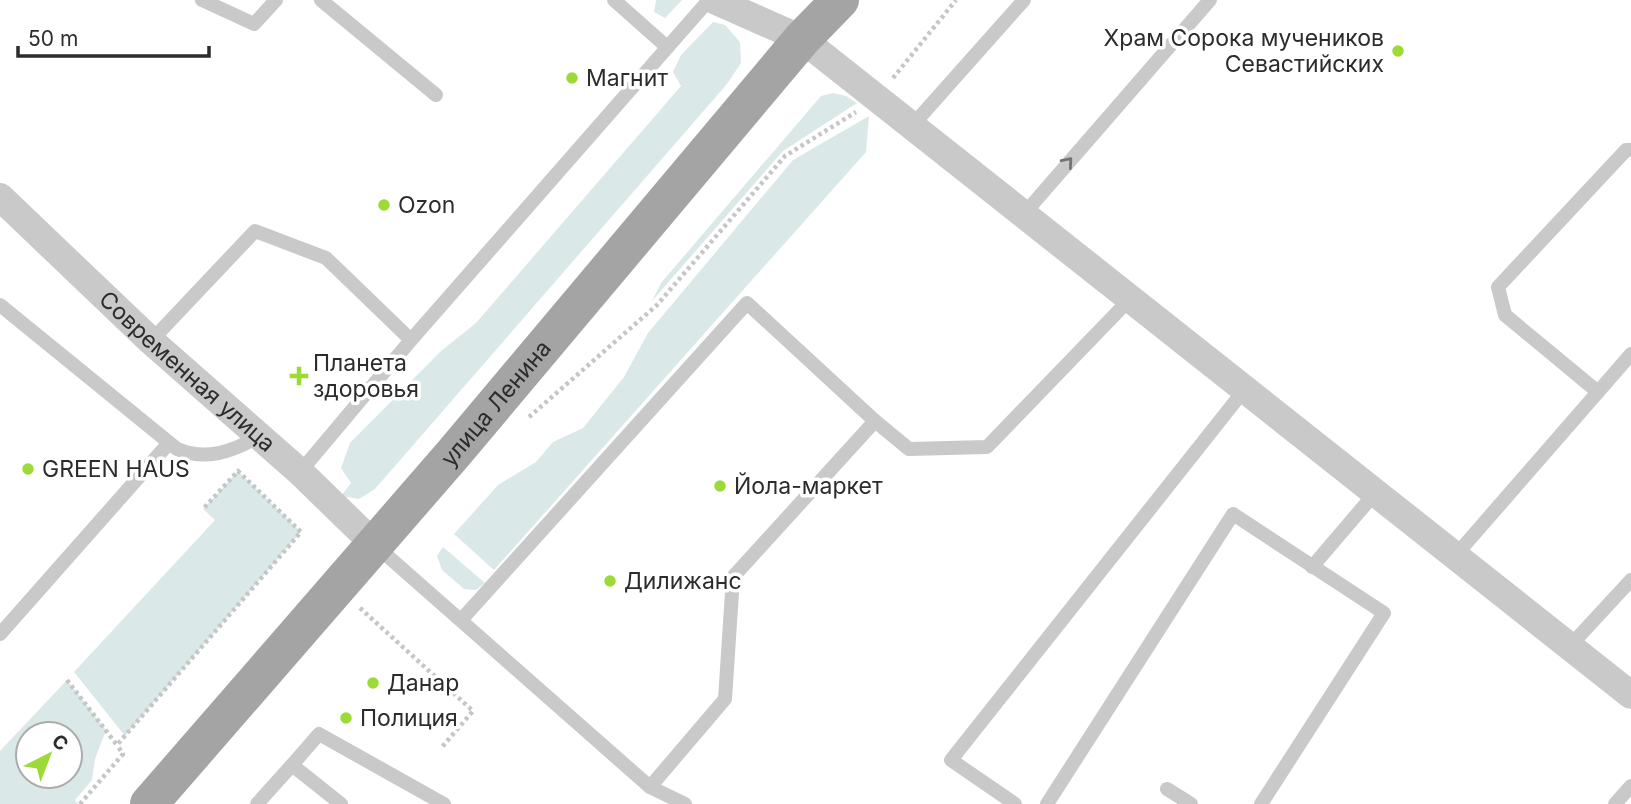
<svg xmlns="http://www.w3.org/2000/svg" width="1631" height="804" viewBox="0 0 1631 804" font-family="Inter,sans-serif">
	<rect width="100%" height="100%" fill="#fff"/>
	<g fill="#dae9e8" fill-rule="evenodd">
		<path d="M656,0H682L665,18L654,12Z"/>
		<path d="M713,22L725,25L740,42L741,63L727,84L375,489L359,499L341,496L351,483L341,468L350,443L441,351L476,323L681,86L673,72L681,55Z"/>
		<path d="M833,93L846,96L857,103L783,151L652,301L661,283L821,96Z"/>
		<path d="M869,116L866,152L494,570L454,534L498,485L536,462L553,442L583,428L624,377L648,333L793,160Z"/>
		<path d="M238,471L301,532L125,736L74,672L215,520L203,509Z"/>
		<path d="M443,547L485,583L476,590L464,589L442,570L437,556Z"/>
		<path d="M67,680L106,730L95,759L92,780L75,800L78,804H0V751ZM28,734H70V776H28Z"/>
	</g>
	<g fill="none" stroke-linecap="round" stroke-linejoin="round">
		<g stroke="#c6c6c6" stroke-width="4.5" stroke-dasharray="3.5 3.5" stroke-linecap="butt">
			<path d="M893,78L956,0"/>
			<path d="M529,417L657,305L785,156L856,112"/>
			<path d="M360,608L473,711L442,747"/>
			<path d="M67,680L117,745L301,532L238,471L203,509"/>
			<path d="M80,804L123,754L117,745"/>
		</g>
		<g stroke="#c9c9c9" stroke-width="14">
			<path d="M202,0L254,24L276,0"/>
			<path d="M321,0L436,95"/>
			<path d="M614,0L667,47"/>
			<path d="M911,127L1024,0"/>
			<path d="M1024,214L1210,0"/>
			<path d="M0,305L177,449C206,461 231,452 258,437"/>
			<path d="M151,341L255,231L326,258L411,340"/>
			<path d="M1598,392L1505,315L1498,287L1626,150H1631"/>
			<path d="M300,472L411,340L709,0"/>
			<path d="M375,545L650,787L725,699L733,577L875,421L909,449L987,447L1130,299"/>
			<path d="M1456,555L1631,354"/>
			<path d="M1312,567L1376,492"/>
			<path d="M462,619L747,303L875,421"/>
			<path d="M0,634L169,443"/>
			<path d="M1570,646L1631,580"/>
			<path d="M292,765L319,734L444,804"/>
			<path d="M650,787L685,804"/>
			<path d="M1167,789L1191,804"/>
			<path d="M257,804L292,765L341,804"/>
			<path d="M1015,804L951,760L1245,389"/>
			<path d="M1047,804L1233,514L1384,613L1261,804"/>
			<path d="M1615,804L1631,786"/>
		</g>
		<g stroke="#c9c9c9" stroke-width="28">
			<path d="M714,0L802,39L1631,695"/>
			<path id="s1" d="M0,197L151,341L300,472L374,544"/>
		</g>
		<path stroke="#a4a4a4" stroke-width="38" id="s2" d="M149,804L454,453L802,39L840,0"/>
	</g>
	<defs><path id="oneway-chevron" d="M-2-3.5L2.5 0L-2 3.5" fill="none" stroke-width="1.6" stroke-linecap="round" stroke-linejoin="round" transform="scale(1.75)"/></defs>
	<use stroke="#737373" href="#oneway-chevron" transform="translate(1068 162) rotate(-49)"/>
	<g fill="#9bda37" stroke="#fff" stroke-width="2.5">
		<circle cx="1398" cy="51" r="7"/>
		<circle cx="572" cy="78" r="7"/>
		<circle cx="384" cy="205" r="7"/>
		<path d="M295.5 365.5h7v7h7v7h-7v7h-7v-7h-7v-7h7z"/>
		<circle cx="28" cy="469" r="7"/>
		<circle cx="720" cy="486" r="7"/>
		<circle cx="610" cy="581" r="7"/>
		<circle cx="373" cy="683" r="7"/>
		<circle cx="346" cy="718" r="7"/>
	</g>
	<g text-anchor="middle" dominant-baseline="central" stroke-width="7" stroke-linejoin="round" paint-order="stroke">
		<g font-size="23" fill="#2c2c2c" stroke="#fff" text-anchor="start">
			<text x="1384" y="38" text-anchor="end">Храм Сорока мучеников<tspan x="1384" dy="26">Севастийских</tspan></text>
			<text x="586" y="78">Магнит</text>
			<text x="398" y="205">Ozon</text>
			<text x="313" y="363">Планета<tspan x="313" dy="26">здоровья</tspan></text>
			<text x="42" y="469">GREEN HAUS</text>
			<text x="734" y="486">Йола-маркет</text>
			<text x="624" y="581">Дилижанс</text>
			<text x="387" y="683">Данар</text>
			<text x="360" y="718">Полиция</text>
		</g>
		<g font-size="23" fill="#2c2c2c" stroke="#fff">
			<text stroke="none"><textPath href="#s1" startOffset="256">Современная улица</textPath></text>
			<text stroke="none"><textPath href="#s2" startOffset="530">улица Ленина</textPath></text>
		</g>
	</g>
	<g transform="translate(49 755) rotate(42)"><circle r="33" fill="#ffffff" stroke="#ababab" stroke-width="2"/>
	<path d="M0-5L12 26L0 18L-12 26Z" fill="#9bda37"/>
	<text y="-10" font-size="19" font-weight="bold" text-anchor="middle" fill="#2c2c2c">С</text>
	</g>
	<path d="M18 46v10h191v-10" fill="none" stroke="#2c2c2c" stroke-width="3.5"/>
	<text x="28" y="46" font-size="21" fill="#2c2c2c" stroke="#ffffff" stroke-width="5" paint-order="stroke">50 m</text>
</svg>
